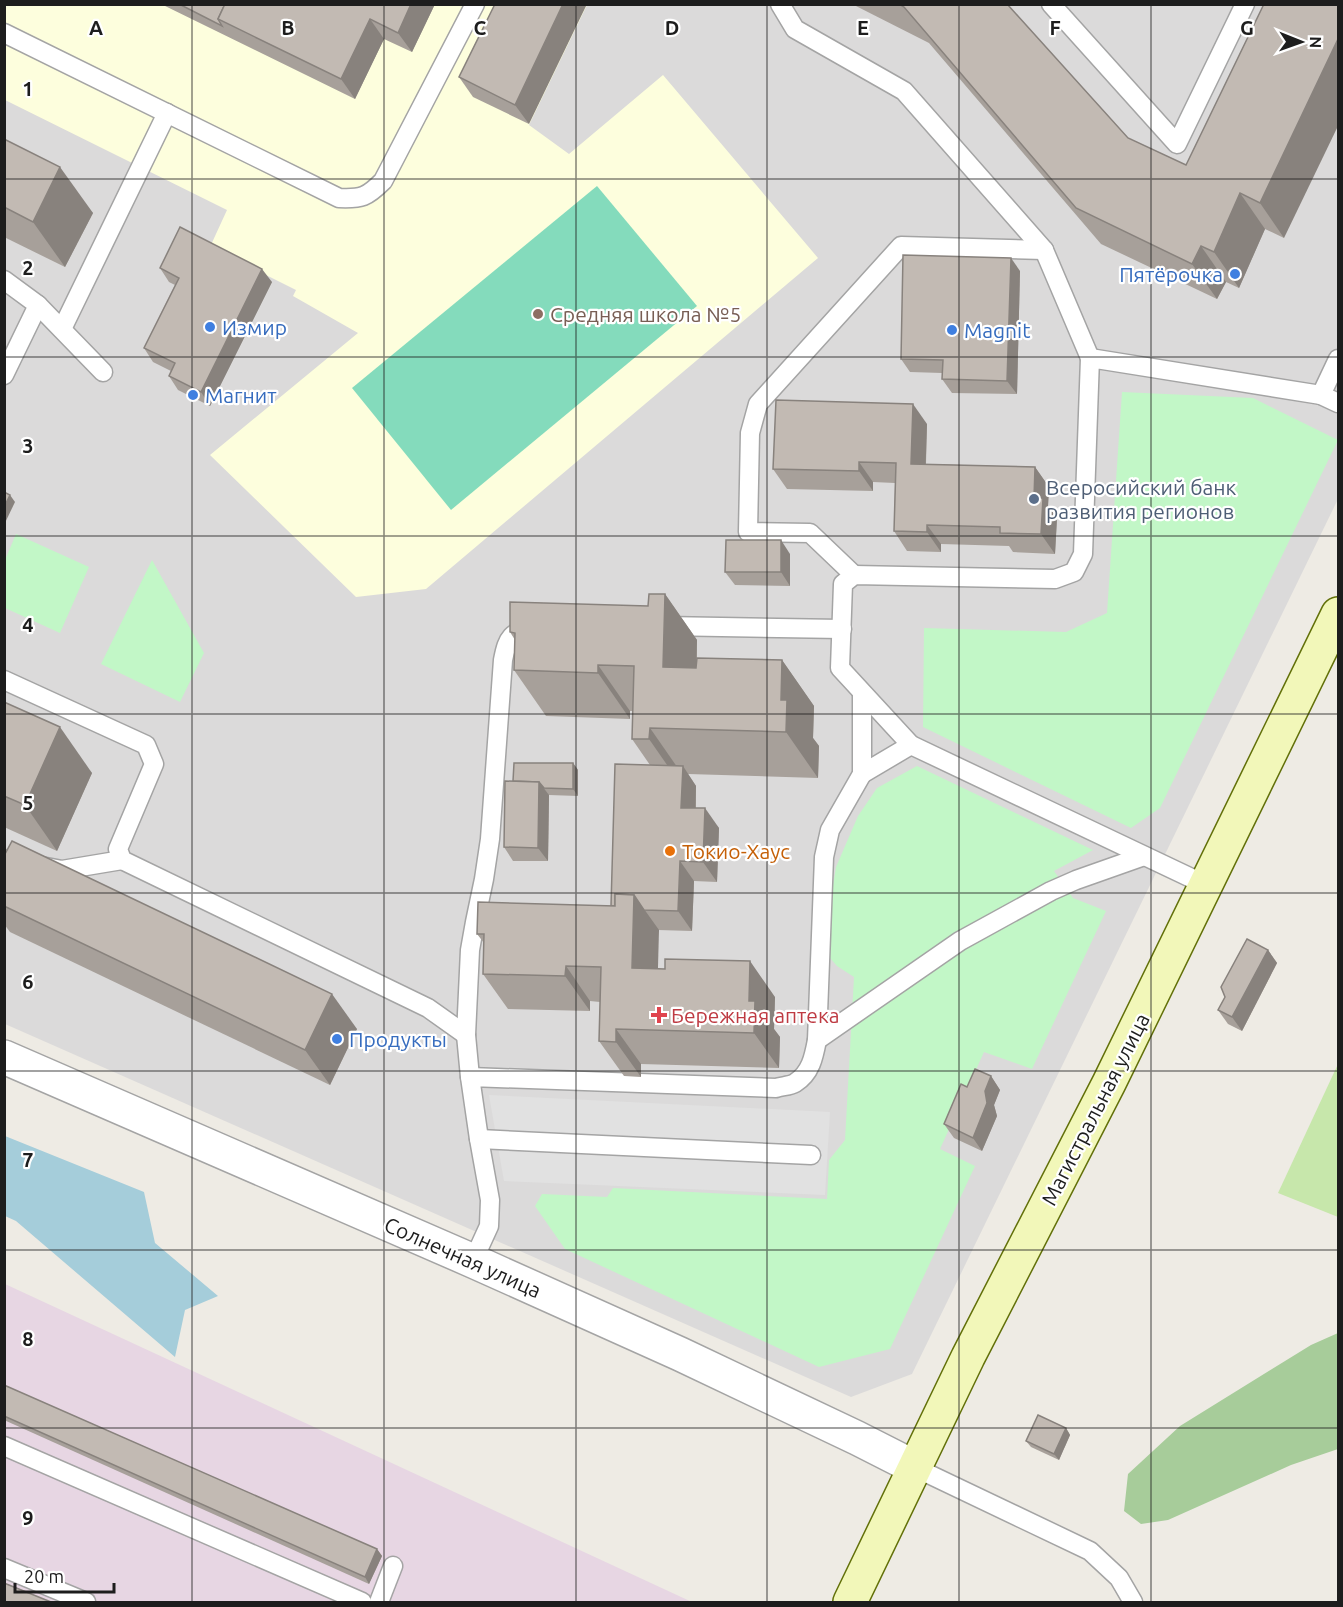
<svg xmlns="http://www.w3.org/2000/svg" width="1343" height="1607" viewBox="0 0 1343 1607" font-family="Ubuntu,sans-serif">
	<rect width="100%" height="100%" fill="#eeebe4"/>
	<path fill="#dbdada" d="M5,5H1338V499L912,1374L851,1397L5,1024Z"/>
	<path fill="#e7d6e3" d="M5,1284L692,1602H5Z"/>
	<path fill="#fdfedd" d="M4,5H587L529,125L569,154L663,75L818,258L426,589L356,597L210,455L358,333L293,296L296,290L210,247L227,210L5,100Z"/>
	<path fill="#c7e7ab" d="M1338,1064V1217L1278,1193Z"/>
	<path fill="#a7cc9a" d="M1338,1333V1449L1291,1465L1168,1520L1141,1524L1124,1511L1128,1474L1180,1426L1311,1345Z"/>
	<g fill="#c2f7c7">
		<path d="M1122,392L1253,398L1338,440L1160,808L1131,828L923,727L924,628L1066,632L1107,613Z"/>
		<path d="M16,534L89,567L60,633L5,608V560Z"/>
		<path d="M152,560L204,653L180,702L101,664Z"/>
		<path d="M917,766L1093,850L1054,871L1073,898L1106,911L1032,1069L984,1052L940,1149L975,1166L890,1349L819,1367L565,1249L535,1206L542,1194L607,1197L613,1188L827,1199L829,1160L845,1140L854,977L837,966L830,958L831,898L836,867L858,816L877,788Z"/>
	</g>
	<path fill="#84dbbc" d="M597,186L697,306L451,510L352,388Z"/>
	<path fill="#e1e1e1" d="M489,1095L830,1112L825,1195L504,1181Z"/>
	<path fill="#a5cdda" d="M5,1136L144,1192L155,1243L218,1296L185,1310L175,1357L16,1221L5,1216Z"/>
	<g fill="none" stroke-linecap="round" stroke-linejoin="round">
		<g stroke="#a4a4a4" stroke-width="21">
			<g id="service">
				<path d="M780,4L795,29L904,91L1044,250L1090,358"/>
				<path d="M1051,4L1177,144L1245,4"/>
				<path d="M4,33L339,198C362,199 367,197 383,181L475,4"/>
				<path d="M4,280L38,305L4,375"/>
				<path d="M38,305L103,372"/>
				<path d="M62,329L167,113"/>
				<path d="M1321,395L1338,359"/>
				<path d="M854,575L810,533L748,532L750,433L758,404L901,246L1044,250"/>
				<path d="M664,626L842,629"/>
				<path d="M4,680L146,745L154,764L118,849L122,860L428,1008L466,1035"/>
				<path d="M862,774L911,745"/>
				<path d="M4,859L62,870L122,860"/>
				<path d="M1206,885L911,745L840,668L843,584L854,575L1055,579L1074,572L1083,554L1090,358L1321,395L1338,403"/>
				<path d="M817,1040L960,941L1051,891L1076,880L1144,856"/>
				<path d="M470,1077L466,1035L470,950L475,922L484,879L490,839L503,660C508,635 511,634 534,625"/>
				<path d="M479,1139L811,1155"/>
				<path d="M473,1261L489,1226L490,1200L479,1139L470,1077L776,1088C782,1086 790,1086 795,1083C811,1073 814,1056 817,1040L824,857L830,830L862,774V694"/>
				<path d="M4,1446L362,1602"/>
				<path d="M916,1468L1090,1551L1119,1578L1133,1602"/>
				<path d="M4,1568L86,1602"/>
				<path d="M379,1602L393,1566"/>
			</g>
		</g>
		<g stroke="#a4a4a4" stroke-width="36">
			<path id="tertiary" d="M4,1057L473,1261L680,1354L857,1438L916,1468"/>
		</g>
		<g stroke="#627009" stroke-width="36">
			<path id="secondary" d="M850,1602L968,1357L1109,1083L1338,614"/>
		</g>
		<use href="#service" stroke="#fff" stroke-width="18"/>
		<use href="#tertiary" stroke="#fff" stroke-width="33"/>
		<use href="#secondary" stroke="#f2f7b9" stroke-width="33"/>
	</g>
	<g fill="#a7a09a">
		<path d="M161,4H435L412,52L384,39L355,99Z"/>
		<path d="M495,4L529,124L473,97L459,77Z"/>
		<path d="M852,4H1007L1128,138L1186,165L1264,4L1284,238L1265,229L1239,288L1226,282L1217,299L1101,244L929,43Z"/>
		<path d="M4,139L93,213L65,267L4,237Z"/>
		<path d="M160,268L272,282L210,406L178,390L169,376L171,371L153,362L144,348L175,285L169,282Z"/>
		<path d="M1020,271L1017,394L952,393L942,379V373L910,372L901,359Z"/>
		<path d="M927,424L926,464L1035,467L1049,487L1048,506L1057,518L1055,554L1013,552L1009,546L941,544V552L907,551L894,531L895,483L873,482V491L787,489L773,469Z"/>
		<path d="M790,554V586L735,585L725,572Z"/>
		<path d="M665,594L697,640V658L782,660L814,706L813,738L819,746L818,778L688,774L696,786V808L719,828L717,882L694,881L692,931L658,930V968L775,997L774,1029L780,1037L779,1068L641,1064V1077L624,1076L599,1041L600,1002L590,1001V1011L508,1009L483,974L484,943L477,934L611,906L650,765L632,739V711H630V719L546,716L514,670L515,640L510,632L648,606Z"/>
		<path d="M4,702L92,773L57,851L4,827Z"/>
		<path d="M573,763L578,770V796L549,795L548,861H513L504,847L513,781Z"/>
		<path d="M4,856L357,1029L330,1085L10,932L4,924Z"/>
		<path d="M1268,950L1277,963L1242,1031L1228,1024L1218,1010Z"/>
		<path d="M991,1076L1000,1090L994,1105L997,1116L982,1151L954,1138L944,1124L967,1087Z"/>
		<path d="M4,1385L377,1549L382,1556L369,1584L4,1420Z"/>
		<path d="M1066,1428L1070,1435L1059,1460L1031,1447L1026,1441Z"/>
	</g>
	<g fill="#88827d">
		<path d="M411,4H435L412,52L398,33Z"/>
		<path d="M563,4H587L529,124L515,105Z"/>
		<path d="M370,19L384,39L355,99L341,79Z"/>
		<path d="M1338,39V126L1284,238L1260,203Z"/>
		<path d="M60,167L93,213L65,267L33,222Z"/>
		<path d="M1240,193L1265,229L1239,288L1214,252Z"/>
		<path d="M1201,246L1226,282L1217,299L1192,264Z"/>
		<path d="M1011,258L1020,271L1017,394L1007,381Z"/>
		<path d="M262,269L272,282L210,406L201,392Z"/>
		<path d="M913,404L927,424L925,484L911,464Z"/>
		<path d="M859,462L873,482V491L859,471Z"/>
		<path d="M1035,467L1049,487L1048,506L1057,518L1055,554L1041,534L1034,498Z"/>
		<path d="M10,495L15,502L4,525V507Z"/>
		<path d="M927,525L941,544V552L927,532Z"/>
		<path d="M781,540L790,554V586L781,572Z"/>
		<path d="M665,594L697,640L695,712L663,667Z"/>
		<path d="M782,660L814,706L813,738L819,746L818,778L786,732L781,700Z"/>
		<path d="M598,665L630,711V719L598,673Z"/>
		<path d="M60,727L92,773L57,851L25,805Z"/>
		<path d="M650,728L682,774L681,785L649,739Z"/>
		<path d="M573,763L578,770V796L573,789Z"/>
		<path d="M683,766L696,786L695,828L681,808Z"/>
		<path d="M539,782L549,795L548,861L538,848Z"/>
		<path d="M705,808L719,828L717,882L703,862Z"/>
		<path d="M680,861L694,881L692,931L678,911Z"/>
		<path d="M634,895L659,930L657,1003L632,968Z"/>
		<path d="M1268,950L1277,963L1242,1031L1232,1017Z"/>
		<path d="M750,961L775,997L774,1029L780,1037L779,1068L754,1033L749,1001Z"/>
		<path d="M566,966L590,1001V1011L565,976Z"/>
		<path d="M332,994L357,1029L330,1085L305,1050Z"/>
		<path d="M616,1029L641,1064V1077L616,1042Z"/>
		<path d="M991,1076L1000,1090L994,1105L997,1116L982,1151L973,1138L985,1091Z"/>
		<path d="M1066,1428L1070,1435L1059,1460L1054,1454Z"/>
		<path d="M377,1549L382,1556L369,1584L365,1577Z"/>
	</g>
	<g fill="#c2bab3" stroke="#88827d" stroke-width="1.5">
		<path d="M179,4H225L218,19L222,26Z"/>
		<path d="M225,4H411L398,33L370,19L341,79L218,19Z"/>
		<path d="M495,4H563L515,105L459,77Z"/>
		<path d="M899,4H1007L1128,138L1186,165L1264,4H1338V39L1260,203L1240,193L1214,252L1201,246L1192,264L1076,208L904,7Z"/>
		<path d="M4,139L60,167L33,222L4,207Z"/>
		<path d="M180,227L262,269L201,392L169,376L175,363L144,348L179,278L160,268Z"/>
		<path d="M903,255L1011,258L1007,381L942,379L943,360L901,359Z"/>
		<path d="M776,400L913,404L911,464L1035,467L1034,498H1043L1041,534L1000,533V527L927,525V532L894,531L896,463L859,462V471L773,469Z"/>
		<path d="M4,492L10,495L4,507Z"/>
		<path d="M726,540H781V572H725Z"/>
		<path d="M649,594H665L663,667L696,668L697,658L782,660L781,700H787L786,732L650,728L649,739H632L634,666L598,665V673L514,670L515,633L510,632V602L648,606Z"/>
		<path d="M4,702L60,727L25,805L4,796Z"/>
		<path d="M514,763H573V789L544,788L539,782L513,781Z"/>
		<path d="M615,764L683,766L681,808H705L703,862L680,861L678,911L644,910L634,895L615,894V906H611Z"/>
		<path d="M505,781L539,782L538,848L504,847Z"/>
		<path d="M12,841L332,994L305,1050L4,906V856Z"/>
		<path d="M615,894L634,895L632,968L665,969V959L750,961L749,1001H755L754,1033L616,1029V1042L599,1041L601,967L566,966L565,976L483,974L484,934H477L478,902L615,906Z"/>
		<path d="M1247,939L1268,950L1232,1017L1218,1010L1225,997L1221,987Z"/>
		<path d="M975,1069L991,1076L985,1091L987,1103L973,1138L944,1124L961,1084L967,1087Z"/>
		<path d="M4,1385L377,1549L365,1577L4,1416Z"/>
		<path d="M1038,1415L1066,1428L1054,1454L1026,1441Z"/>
		<path d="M4,1583L51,1602H4Z"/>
	</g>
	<path fill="none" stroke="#1d1d1d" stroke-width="1.5" stroke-opacity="0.55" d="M192,4V1602M384,4V1602M576,4V1602M767,4V1602M959,4V1602M1151,4V1602M4,179H1338M4,357H1338M4,536H1338M4,714H1338M4,893H1338M4,1071H1338M4,1250H1338M4,1428H1338"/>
	<g fill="#3f7fe0" stroke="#fff" stroke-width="2">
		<circle cx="1235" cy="274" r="6"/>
		<circle cx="210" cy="327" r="6"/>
		<circle cx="952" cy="330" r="6"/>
		<circle cx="193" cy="395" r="6"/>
		<circle cx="337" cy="1039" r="6"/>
	</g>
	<circle fill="#8d6e63" stroke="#fff" stroke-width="2" cx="538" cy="314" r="6"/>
	<circle fill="#5c6f8a" stroke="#fff" stroke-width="2" cx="1034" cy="499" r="6"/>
	<circle fill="#e8710a" stroke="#fff" stroke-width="2" cx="670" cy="851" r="6"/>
	<path fill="#e0444e" stroke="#fff" stroke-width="2" d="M656 1006h6v6h6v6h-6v6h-6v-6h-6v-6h6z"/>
	<g text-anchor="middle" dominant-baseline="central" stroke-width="4.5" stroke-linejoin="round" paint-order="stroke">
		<g font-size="21" fill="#366cbe" stroke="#fff" text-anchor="start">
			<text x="1223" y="274" text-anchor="end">Пятёрочка</text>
			<text x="222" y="327">Измир</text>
			<text x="964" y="330">Magnit</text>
			<text x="205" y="395">Магнит</text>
			<text x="349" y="1039">Продукты</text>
		</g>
		<g font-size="21" fill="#785e54" stroke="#fff" text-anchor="start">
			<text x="550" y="314">Средняя школа №5</text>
		</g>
		<g font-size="21" fill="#4e5e75" stroke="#fff" text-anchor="start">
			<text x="1046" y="487">Всеросийский банк<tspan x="1046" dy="24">развития регионов</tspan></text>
		</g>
		<g font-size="21" fill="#c56008" stroke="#fff" text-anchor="start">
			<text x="682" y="851">Токио-Хаус</text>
		</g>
		<g font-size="21" fill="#be3a42" stroke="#fff" text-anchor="start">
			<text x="671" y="1015">Бережная аптека</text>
		</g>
		<g font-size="21" fill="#1d1d1d" stroke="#fff">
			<text transform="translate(1095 1109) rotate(-63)">Магистральная улица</text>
			<text transform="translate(463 1257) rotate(24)">Солнечная улица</text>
		</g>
	</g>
	<g font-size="20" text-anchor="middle" font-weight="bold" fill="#1d1d1d" stroke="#fff" stroke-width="4.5" stroke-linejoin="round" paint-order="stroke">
		<text x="96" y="35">A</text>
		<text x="288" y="35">B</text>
		<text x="480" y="35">C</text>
		<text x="672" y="35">D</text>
		<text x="863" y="35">E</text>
		<text x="1055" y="35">F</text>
		<text x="1247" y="35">G</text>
		<text x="28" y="96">1</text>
		<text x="28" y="275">2</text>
		<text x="28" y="453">3</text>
		<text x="28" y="632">4</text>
		<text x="28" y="810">5</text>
		<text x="28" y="989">6</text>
		<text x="28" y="1167">7</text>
		<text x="28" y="1346">8</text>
		<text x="28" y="1525">9</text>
	</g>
	<rect width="1343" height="1607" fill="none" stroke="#1d1d1d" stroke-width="12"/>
	<g transform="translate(1301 42) rotate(91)" stroke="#ffffff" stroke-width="4.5" paint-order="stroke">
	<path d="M0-4.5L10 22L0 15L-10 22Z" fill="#1d1d1d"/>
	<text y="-9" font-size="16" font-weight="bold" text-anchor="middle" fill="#1d1d1d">N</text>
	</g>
	<path d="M15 1583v9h99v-9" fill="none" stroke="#1d1d1d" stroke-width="3"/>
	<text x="24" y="1583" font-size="18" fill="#1d1d1d" stroke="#ffffff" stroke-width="4.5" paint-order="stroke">20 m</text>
</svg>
